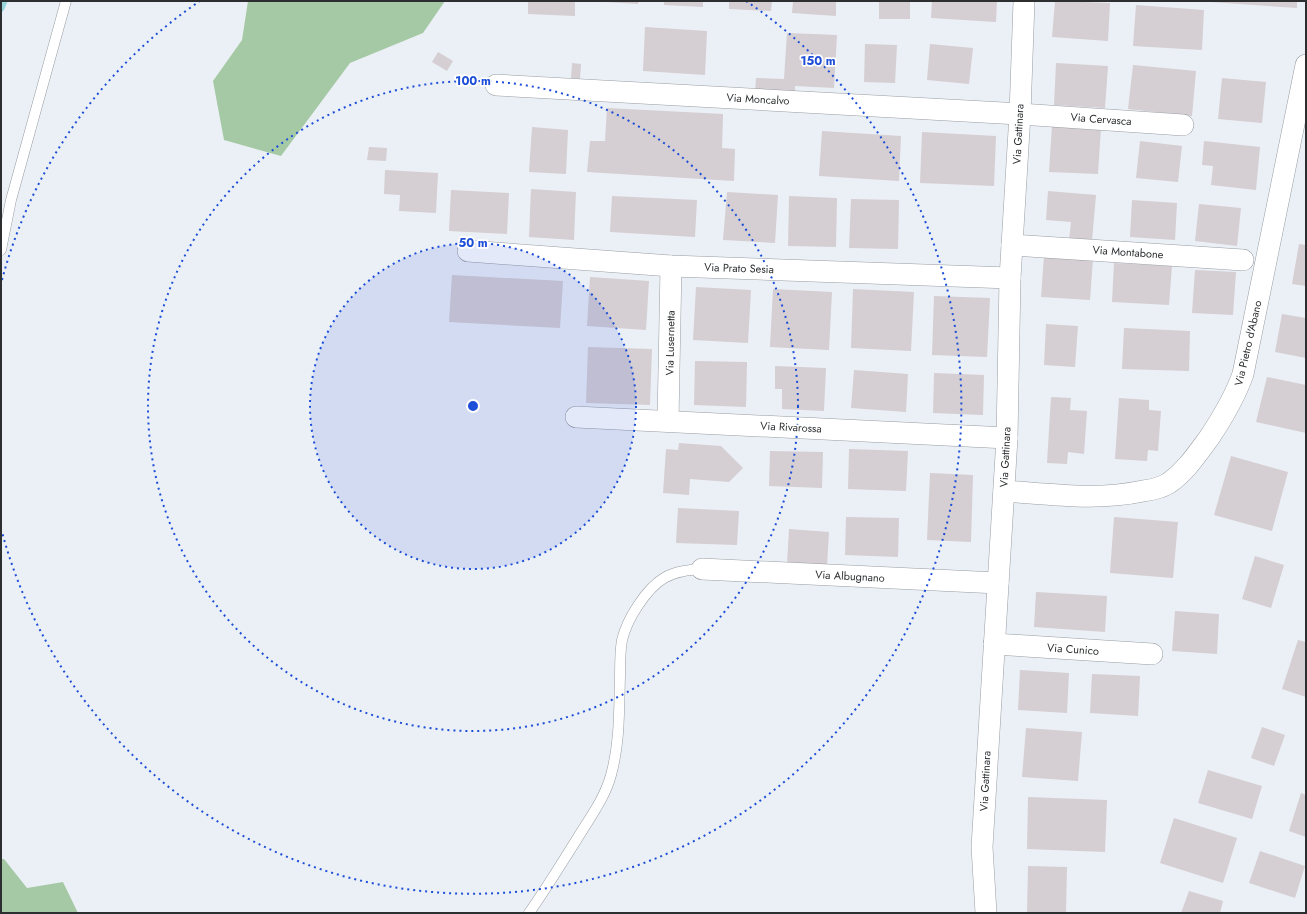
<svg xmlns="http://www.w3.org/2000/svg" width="1307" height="914" viewBox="0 0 1307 914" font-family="Jost,sans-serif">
	<rect width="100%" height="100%" fill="#ebf0f6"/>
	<g fill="#a6c9a5">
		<path d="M248,1H445L423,33L350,63L281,156L224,140L213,81L242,40Z"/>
		<path d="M1,859H4L27,888L63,882L78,913H1Z"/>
	</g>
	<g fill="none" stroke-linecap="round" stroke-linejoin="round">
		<path stroke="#99d6db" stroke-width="7" d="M1,8L4,1"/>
	</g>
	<g fill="#d5ced2">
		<path d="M528,1H575V16L528,14Z"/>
		<path d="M605,1H639L638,4L605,2Z"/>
		<path d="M664,1H703V7L664,5Z"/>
		<path d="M729,1H772L771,11L729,9Z"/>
		<path d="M793,1H836V16L792,13Z"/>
		<rect x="879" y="1" width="31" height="18"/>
		<path d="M932,1H997L996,22L931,18Z"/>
		<path d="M1055,1L1110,3L1108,41L1052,37Z"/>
		<path d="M1210,1H1297V8L1210,2Z"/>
		<path d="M1136,5L1204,10L1202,50L1133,46Z"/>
		<path d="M645,27L707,31L705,75L643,71Z"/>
		<path d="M787,33L837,35L834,88L795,86V95L755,93L756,78L784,79Z"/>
		<path d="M865,44L897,45L895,83L864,82Z"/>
		<path d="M930,44L973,48L969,84L927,80Z"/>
		<path d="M438,52L453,61L447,71L432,62Z"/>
		<path d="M572,63L581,64L580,79L571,78Z"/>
		<path d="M1056,63L1108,66L1105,108L1054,105Z"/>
		<path d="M1133,65L1196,71L1192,116L1128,109Z"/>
		<path d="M1222,78L1266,82L1262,123L1218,119Z"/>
		<path d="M607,108L723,114L722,148L735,149L734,181L587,172L590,141H605Z"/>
		<path d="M1052,125L1101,128L1098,174L1049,172Z"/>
		<path d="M532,127L568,130L566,174L529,172Z"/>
		<path d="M822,131L901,136L899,181L819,176Z"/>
		<path d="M922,132L996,136L994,186L920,183Z"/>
		<path d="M1140,141L1182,146L1178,182L1136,178Z"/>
		<path d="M1204,141L1260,147L1256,190L1211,185L1213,166L1202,165Z"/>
		<path d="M369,147L387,148L386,161L367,160Z"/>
		<path d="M385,170L438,173L436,213L399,211L400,195L384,194Z"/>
		<path d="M531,189L576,192L574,240L529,237Z"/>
		<path d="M451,190L509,193L507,234L449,231Z"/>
		<path d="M1048,191L1096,195L1092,241L1069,240L1071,222L1046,220Z"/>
		<path d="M727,192L778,195L775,243L723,240Z"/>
		<path d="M612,196L697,200L695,237L610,232Z"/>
		<path d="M789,196L837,198L836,247L788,246Z"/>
		<path d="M851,199L899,200L898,249L849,248Z"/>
		<path d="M1132,200L1177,203L1175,240L1130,237Z"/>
		<path d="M1199,204L1241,208L1237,246L1195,241Z"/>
		<path d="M1299,244L1306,245V286L1292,284Z"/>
		<path d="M1044,256L1093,259L1090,300L1041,297Z"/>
		<path d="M1114,263L1172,266L1169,305L1112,302Z"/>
		<path d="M1195,270L1236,272L1233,315L1192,313Z"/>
		<path d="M452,275L563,281L560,328L449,322Z"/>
		<path d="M590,277L649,281L646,330L587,326Z"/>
		<path d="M696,287L751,290L748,343L693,340Z"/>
		<path d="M773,289L832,292L829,350L770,347Z"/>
		<path d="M853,289L914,292L911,351L851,348Z"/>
		<path d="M934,296L990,298L987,357L932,355Z"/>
		<path d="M1282,314L1306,318V358L1275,352Z"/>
		<path d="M1046,324L1078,326L1075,367L1044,365Z"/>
		<path d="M1124,328L1190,331L1189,371L1122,369Z"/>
		<path d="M588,347L652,349L650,405L586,403Z"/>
		<path d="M695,361L747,362L746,407L694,405Z"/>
		<path d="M775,366L826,368L824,411L782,409V389H775Z"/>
		<path d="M854,370L908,374L906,412L851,408Z"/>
		<path d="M934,373L984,375L983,415L933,413Z"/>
		<path d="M1267,377L1306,385V433L1256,422Z"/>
		<path d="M1051,397L1071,398L1070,410L1087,411L1084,454L1068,452L1067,464L1047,463Z"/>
		<path d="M1119,398L1149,400V410L1161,411L1158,451L1148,450L1147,461L1115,459Z"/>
		<path d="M679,443L721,446L743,468L729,482L690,479L689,495L663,493L666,449L678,450Z"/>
		<path d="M849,449L908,451L906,491L848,489Z"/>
		<path d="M770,451L823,452L822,488L769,486Z"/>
		<path d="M1231,456L1288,472L1272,531L1214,515Z"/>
		<path d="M930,473L973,475L971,542L927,540Z"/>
		<path d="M678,508L739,511L737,545L676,543Z"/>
		<path d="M846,517L899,518L898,557L845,555Z"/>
		<path d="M1114,517L1178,522L1173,578L1110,573Z"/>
		<path d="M789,529L829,532L827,566L787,564Z"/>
		<path d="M1255,556L1284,565L1271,608L1242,599Z"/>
		<path d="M1036,592L1107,596L1105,632L1034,627Z"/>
		<path d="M1175,611L1219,614L1217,654L1172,651Z"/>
		<path d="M1298,640L1306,642V697L1282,689Z"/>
		<path d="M1020,670L1069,673L1067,713L1018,710Z"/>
		<path d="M1092,674L1140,676L1138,716L1090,713Z"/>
		<path d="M1262,727L1285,735L1274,766L1251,758Z"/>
		<path d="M1026,728L1082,732L1078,781L1022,777Z"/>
		<path d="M1208,770L1262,786L1252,819L1198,803Z"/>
		<path d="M1301,793L1306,795V837L1289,831Z"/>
		<path d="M1028,797L1107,800L1105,852L1027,849Z"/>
		<path d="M1174,818L1237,838L1223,883L1160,863Z"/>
		<path d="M1260,851L1305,866L1295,898L1249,883Z"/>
		<path d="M1028,866L1067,867L1066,913H1027Z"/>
		<path d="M1189,891L1223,901L1220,913H1181Z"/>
	</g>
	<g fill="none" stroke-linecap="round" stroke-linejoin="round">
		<g stroke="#989da2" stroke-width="11">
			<g id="service">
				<path d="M1,250L11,200L66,1"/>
				<path d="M529,913C546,889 561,864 577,839C589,819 605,798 611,775C620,743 619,709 620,676C620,664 620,651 622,640C627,619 646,589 664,578C676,571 689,570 702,569"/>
			</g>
		</g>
		<g stroke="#989da2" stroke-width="22">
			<g id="minor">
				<path d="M496,85L1020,114L1183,125"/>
				<path d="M1012,245L1243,260"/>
				<path d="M468,251L671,266L1010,278"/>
				<path d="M576,417L1007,438"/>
				<path d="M668,421L671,266"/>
				<path d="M1004,491C1050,494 1097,501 1143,491C1152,490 1161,488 1169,483C1186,471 1197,454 1209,438C1223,417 1235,397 1243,374L1306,65"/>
				<path d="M702,569L998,583"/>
				<path d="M994,644L1152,654"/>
				<path d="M986,913L982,847L1007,438L1010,278L1020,114L1024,1"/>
			</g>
		</g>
		<use href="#service" stroke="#fff" stroke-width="10"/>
		<use href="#minor" stroke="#fff" stroke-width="21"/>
	</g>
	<circle cx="473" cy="406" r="163" fill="#1d4ed8" fill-opacity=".12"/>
	<g fill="none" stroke="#1d4ed8" stroke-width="2" stroke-dasharray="2 4">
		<circle cx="473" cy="406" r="163"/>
		<circle cx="473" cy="406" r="325"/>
		<path d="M2 280A488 488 0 0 1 200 1M746 1A488 488 0 1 1 2 532"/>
	</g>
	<g text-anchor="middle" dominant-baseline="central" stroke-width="3.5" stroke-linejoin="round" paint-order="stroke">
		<g font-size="11" fill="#2c2e30" stroke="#fff">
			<text transform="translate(758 99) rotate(3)">Via Moncalvo</text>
			<text transform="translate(1101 119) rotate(4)">Via Cervasca</text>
			<text transform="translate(1018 134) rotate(-87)">Via Gattinara</text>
			<text transform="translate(1128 252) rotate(4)">Via Montabone</text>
			<text transform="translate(739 268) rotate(2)">Via Prato Sesia</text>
			<text transform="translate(670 343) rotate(-89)">Via Lusernetta</text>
			<text transform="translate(1248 343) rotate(-77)">Via Pietro d'Abano</text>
			<text transform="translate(791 427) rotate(3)">Via Rivarossa</text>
			<text transform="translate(1005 457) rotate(-87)">Via Gattinara</text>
			<text transform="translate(850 576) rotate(3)">Via Albugnano</text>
			<text transform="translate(1073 649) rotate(4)">Via Cunico</text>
			<text transform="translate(985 781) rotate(-87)">Via Gattinara</text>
		</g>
	</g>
	<circle cx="473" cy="406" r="6" fill="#1d4ed8" stroke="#fff" stroke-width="2"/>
	<g font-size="12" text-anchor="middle" font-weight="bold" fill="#1d4ed8" stroke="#fff" stroke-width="3.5" stroke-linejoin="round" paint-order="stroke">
		<text x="818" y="65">150 m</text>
		<text x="473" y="85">100 m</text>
		<text x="473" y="247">50 m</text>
	</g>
	<rect width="1307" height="914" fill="none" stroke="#2c2e30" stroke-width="4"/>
</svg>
